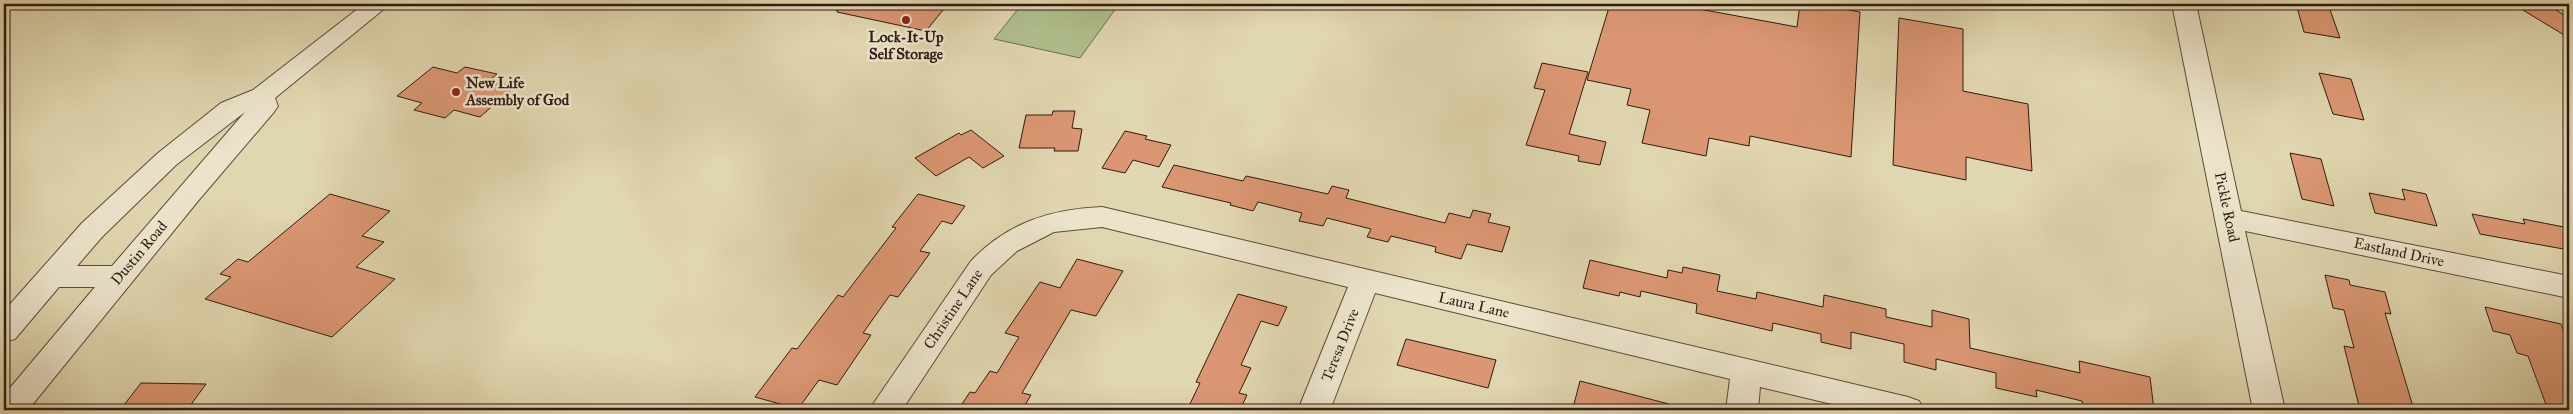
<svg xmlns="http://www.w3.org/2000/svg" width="2573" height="414" viewBox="0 0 2573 414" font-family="'IM FELL Great Primer',serif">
	<rect width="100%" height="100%" fill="#e0d6af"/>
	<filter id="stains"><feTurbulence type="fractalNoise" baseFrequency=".004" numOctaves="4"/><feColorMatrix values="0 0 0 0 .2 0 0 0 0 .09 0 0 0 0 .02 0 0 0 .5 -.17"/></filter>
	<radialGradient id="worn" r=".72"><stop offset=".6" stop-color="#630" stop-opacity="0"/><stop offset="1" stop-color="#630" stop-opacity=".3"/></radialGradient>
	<path fill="#b0be8d" stroke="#706c50" d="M1022,4H1119L1080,58L994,39Z"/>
	<g fill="#db9773" stroke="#311b13">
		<path d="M837,4H913L943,10L926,31L837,12Z"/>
		<path d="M1610,4H1672L1797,27L1800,4H1817L1860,12L1851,157L1750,136L1749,146L1709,138L1706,156L1642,143L1650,110L1627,105L1631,89L1587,80Z"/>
		<path d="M2296,4H2328L2340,38L2304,32Z"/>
		<path d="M2513,4H2546L2569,18V38Z"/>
		<path d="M1899,18L1963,29V91L2028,104L2032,171L1966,157V180L1893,165Z"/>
		<path d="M1542,63L1588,72L1569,134L1606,142L1600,165L1578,161L1579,156L1526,145L1545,90L1534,88Z"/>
		<path d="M433,67L457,73L465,67L497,74L489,81L514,87L480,117L454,110L445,118L414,110L422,103L397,96Z"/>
		<path d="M2319,73L2351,79L2364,120L2333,114Z"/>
		<path d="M1053,111H1075L1072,128L1082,129L1078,151H1054L1055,148H1019L1026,115H1052Z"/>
		<path d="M971,130L1004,156L983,168L969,157L936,176L915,158L959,133L961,135Z"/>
		<path d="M1125,131L1147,136L1145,139L1171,145L1159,167L1133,160L1125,173L1102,168Z"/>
		<path d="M2290,153L2321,159L2334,206L2302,199Z"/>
		<path d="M1174,165L1243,181L1246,176L1328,194L1332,186L1349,190L1346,198L1445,223L1449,213L1470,218L1473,210L1491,214L1488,222L1510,227L1502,252L1467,244L1461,259L1435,252L1436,247L1391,236L1388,242L1367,237L1371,229L1327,218L1323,226L1299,221L1302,213L1258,202L1253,211L1230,205L1231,203L1162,187Z"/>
		<path d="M2402,189L2426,194L2437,226L2375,213L2369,193L2405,200Z"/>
		<path d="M330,194L390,211L362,236L384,242L356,267L395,279L332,337L205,299L231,277L220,274L238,259L248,262Z"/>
		<path d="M918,194L965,206L952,224L942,221L920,251L930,253L898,297L890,295L863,333L871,335L837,385L819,380L798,409L755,397L792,348L797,349L838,295L843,297L896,228L892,227Z"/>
		<path d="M2472,214L2525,224L2523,219L2569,228V250L2480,234Z"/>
		<path d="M1077,259L1123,271L1096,316L1071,310L1022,393L1031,395L1022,410H958L970,392L975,393L990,371L997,373L1019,337L1005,333L1040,282L1060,288Z"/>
		<path d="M1590,260L1667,278L1668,270L1682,273L1683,267L1720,275L1717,291L1756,299L1757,292L1823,307L1824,295L1886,309V317L1932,327V310L1969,319L1970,348L2080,373L2079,361L2150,377L2154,410H2083L2082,401L2036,390L2037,397L1996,388V373L1936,359V370L1904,362V344L1851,332V349L1821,342V334L1773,323L1772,331L1696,313L1697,304L1641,291L1640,297L1620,292L1619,296L1583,288Z"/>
		<path d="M2325,275L2349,280L2350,285L2385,292L2391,314L2385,313L2414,410H2360L2344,346L2354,348L2344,310L2333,308Z"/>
		<path d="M1238,294L1287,307L1278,326L1261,321L1241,365L1251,368L1239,393L1247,395L1240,410H1206L1189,406L1200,383L1196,382Z"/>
		<path d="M2485,307L2561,324L2569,345V410H2548L2528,356L2517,353L2510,335L2493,331Z"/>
		<path d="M1406,339L1496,360L1488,388L1397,365Z"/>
		<path d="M1580,381L1669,404V410H1596L1574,404Z"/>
		<path d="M141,383L206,384L187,410H120Z"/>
	</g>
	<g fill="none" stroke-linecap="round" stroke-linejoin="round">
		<g stroke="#5d4a3a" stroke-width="2">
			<g id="minor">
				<path d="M364,4H390L275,98L278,106L274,112L198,201L28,410H4V395L95,287H59L15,339L4,342V311L82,223L158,153L221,103L253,90ZM245,112L112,266H77L102,237L176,165Z"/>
				<path d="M2172,4H2196L2241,211L2569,276V298L2245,231L2285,410H2253Z"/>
				<path d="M1102,207L1908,397L1919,401L1924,410H1857L1760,387L1758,410H1726L1730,379L1375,293L1330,410H1298L1348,287L1102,227L1054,232L1017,251L991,275L902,410H869L971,261C1007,223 1051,209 1102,207Z"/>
			</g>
		</g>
		<use href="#minor" fill="#ebe4cb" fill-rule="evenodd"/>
	</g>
	<g fill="#8f2418" stroke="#ebe4cb" stroke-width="2">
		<circle cx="906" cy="20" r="5"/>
		<circle cx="456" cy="92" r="5"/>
	</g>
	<g text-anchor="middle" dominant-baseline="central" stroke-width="5" stroke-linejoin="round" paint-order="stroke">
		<g font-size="15" font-weight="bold" fill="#311b13" stroke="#ebe4cb">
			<text x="906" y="37">Lock-It-Up<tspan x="906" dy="17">Self Storage</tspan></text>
			<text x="466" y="83" text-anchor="start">New Life<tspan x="466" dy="17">Assembly of God</tspan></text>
		</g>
		<g font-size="15" fill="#311b13" stroke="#ebe4cb">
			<text transform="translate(2227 207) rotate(78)">Pickle Road</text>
			<text transform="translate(2399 252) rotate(12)">Eastland Drive</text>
			<text transform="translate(139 253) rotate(-50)">Dustin Road</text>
			<text transform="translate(1474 305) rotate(13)">Laura Lane</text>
			<text transform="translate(953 309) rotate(-56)">Christine Lane</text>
			<text transform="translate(1340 345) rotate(-68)">Teresa Drive</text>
		</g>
	</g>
	<rect width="2573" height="414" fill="none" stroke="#e0d6af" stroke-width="20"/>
	<rect x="5" y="5" width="2563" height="404" fill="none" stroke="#311b13" stroke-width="2.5"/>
	<rect x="10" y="10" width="2553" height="394" fill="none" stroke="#311b13"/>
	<rect width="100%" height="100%" filter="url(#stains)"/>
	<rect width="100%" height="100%" fill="url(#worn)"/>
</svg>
